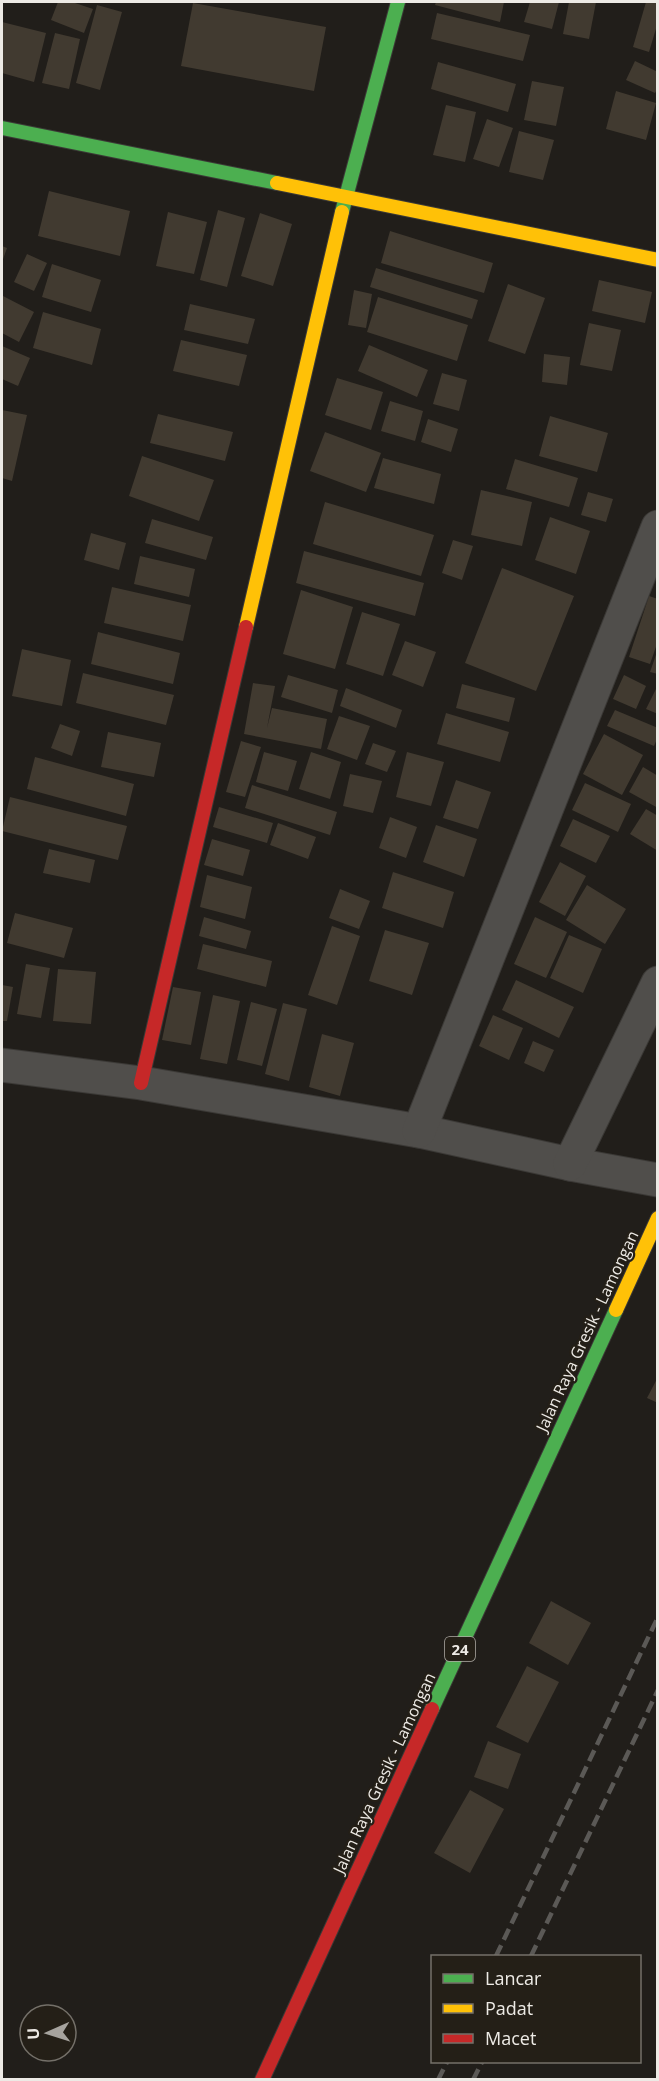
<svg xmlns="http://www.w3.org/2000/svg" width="659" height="2081" viewBox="0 0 659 2081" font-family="'Open Sans',sans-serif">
	<rect width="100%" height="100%" fill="#211e1a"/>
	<g fill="#413a30">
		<path d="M58,2H72L93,9L84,33L51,20Z"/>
		<path d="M436,2H504L500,22L435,5Z"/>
		<path d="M530,2H559L552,29L524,22Z"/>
		<path d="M569,2H596L589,39L563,34Z"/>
		<path d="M646,2L658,3V22L649,52L633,47Z"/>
		<path d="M193,3L326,27L314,91L181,66Z"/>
		<path d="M97,5L122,12L100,90L76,83Z"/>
		<path d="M437,13L530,35L523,61L431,39Z"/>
		<path d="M2,22L46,33L34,82L2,73Z"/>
		<path d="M55,33L80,39L69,89L42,83Z"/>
		<path d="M635,61L658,72V88L655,93L626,80Z"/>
		<path d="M438,62L516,84L508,112L431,89Z"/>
		<path d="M532,81L564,87L556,126L524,120Z"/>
		<path d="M616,91L656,103L646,140L606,129Z"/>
		<path d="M446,105L476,112L465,162L433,155Z"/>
		<path d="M487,119L513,128L499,167L473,159Z"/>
		<path d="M519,131L554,140L543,180L509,172Z"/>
		<path d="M49,191L130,211L120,256L38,236Z"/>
		<path d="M218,210L245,218L227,287L200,280Z"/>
		<path d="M168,212L207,222L194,274L156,266Z"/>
		<path d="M260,213L292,224L273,286L241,276Z"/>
		<path d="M390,231L493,263L484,293L381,263Z"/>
		<path d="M2,246L7,248L2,262Z"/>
		<path d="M27,254L47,263L34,291L14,282Z"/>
		<path d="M52,264L101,280L91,312L42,297Z"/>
		<path d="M376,268L478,300L472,319L370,287Z"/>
		<path d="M599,280L652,292L645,323L592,311Z"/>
		<path d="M508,284L545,298L525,354L488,341Z"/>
		<path d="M354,290L372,294L366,328L348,325Z"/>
		<path d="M3,296L34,312L19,342L2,333V300Z"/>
		<path d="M378,297L468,325L457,361L367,332Z"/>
		<path d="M190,304L255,319L248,344L184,330Z"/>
		<path d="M43,312L101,329L92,365L33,348Z"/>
		<path d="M589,323L621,330L612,371L580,365Z"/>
		<path d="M181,340L247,355L239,386L173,371Z"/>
		<path d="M369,345L428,370L417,397L358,371Z"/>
		<path d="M2,346L30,358L18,386L2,379Z"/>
		<path d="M544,354L570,357L567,385L542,382Z"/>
		<path d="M442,373L467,380L459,411L433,404Z"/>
		<path d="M337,378L383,392L371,430L325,415Z"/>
		<path d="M390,401L423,411L415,441L381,431Z"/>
		<path d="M2,410L27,415L12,481L2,478Z"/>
		<path d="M158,414L233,432L225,461L150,443Z"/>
		<path d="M550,416L608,433L597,472L539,456Z"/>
		<path d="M428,419L458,429L451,452L421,442Z"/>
		<path d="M325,432L381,453L366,492L310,471Z"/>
		<path d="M142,456L214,480L199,521L129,496Z"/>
		<path d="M383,458L441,474L434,504L374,488Z"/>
		<path d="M515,459L578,478L569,507L506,489Z"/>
		<path d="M481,490L532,502L522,546L471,535Z"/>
		<path d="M588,492L613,499L606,522L581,515Z"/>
		<path d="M325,502L434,535L421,576L313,544Z"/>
		<path d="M550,517L590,531L576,574L535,560Z"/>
		<path d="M152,519L213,537L206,560L145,543Z"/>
		<path d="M91,533L126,543L119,570L84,560Z"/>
		<path d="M453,540L473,546L462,580L442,573Z"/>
		<path d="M304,551L424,583L415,616L296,583Z"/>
		<path d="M140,556L195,569L189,597L134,584Z"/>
		<path d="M502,568L574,596L536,691L465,663Z"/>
		<path d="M112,587L191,605L183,641L104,623Z"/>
		<path d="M301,590L353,607L335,669L283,654Z"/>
		<path d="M649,596L658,599V641L650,664L629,657Z"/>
		<path d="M362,612L400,624L383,676L346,664Z"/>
		<path d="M98,632L180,653L173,684L91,664Z"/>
		<path d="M405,641L436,652L423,687L392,675Z"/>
		<path d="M22,649L71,660L62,706L12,696Z"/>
		<path d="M658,649V674L650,672Z"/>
		<path d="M83,673L174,695L166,725L76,703Z"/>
		<path d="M288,675L338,690L332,713L281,697Z"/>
		<path d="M624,675L646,686L636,709L613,699Z"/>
		<path d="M253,683L275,686L267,728L272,708L327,719L321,749L244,734Z"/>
		<path d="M462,684L515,698L509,722L456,708Z"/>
		<path d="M658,685V714L646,709Z"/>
		<path d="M346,688L402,710L396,728L340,706Z"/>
		<path d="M615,710L658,728V737L654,746L607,726Z"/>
		<path d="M446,713L509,732L500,762L437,744Z"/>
		<path d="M339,716L370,726L357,760L327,749Z"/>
		<path d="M60,724L80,731L72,756L51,748Z"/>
		<path d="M108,732L161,743L154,777L101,767Z"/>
		<path d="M604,734L643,755L622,795L583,774Z"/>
		<path d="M241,741L261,747L245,797L226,792Z"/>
		<path d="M373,743L396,751L387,772L365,764Z"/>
		<path d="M264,752L297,761L288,791L256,782Z"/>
		<path d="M311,752L341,762L330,799L299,789Z"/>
		<path d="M407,752L444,762L431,806L396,797Z"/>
		<path d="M35,757L134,784L126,816L27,789Z"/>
		<path d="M643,767L658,776V808L629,792Z"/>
		<path d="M350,774L382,781L373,813L343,806Z"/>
		<path d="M456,780L491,792L478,829L443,818Z"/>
		<path d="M585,783L631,804L618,832L572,810Z"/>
		<path d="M252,785L337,812L330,835L245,808Z"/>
		<path d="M10,797L127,826L118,860L2,831Z"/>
		<path d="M219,807L273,823L267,843L213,827Z"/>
		<path d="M646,809L658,816V851L630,834Z"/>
		<path d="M390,817L417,827L406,858L379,848Z"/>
		<path d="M573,819L610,836L596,863L560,846Z"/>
		<path d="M278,823L316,837L308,859L270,845Z"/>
		<path d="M436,825L477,839L464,877L423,862Z"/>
		<path d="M212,839L250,850L243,876L204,865Z"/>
		<path d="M49,849L95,860L90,883L43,873Z"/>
		<path d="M560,862L586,876L565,916L539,902Z"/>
		<path d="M393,872L454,892L443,928L382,908Z"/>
		<path d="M207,875L252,887L245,919L200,907Z"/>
		<path d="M587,885L626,909L605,944L566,920Z"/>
		<path d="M340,889L370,901L359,929L329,918Z"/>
		<path d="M15,913L73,928L64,958L7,943Z"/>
		<path d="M204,917L251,931L246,949L199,936Z"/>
		<path d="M535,917L567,932L546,978L514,964Z"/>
		<path d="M332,926L360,936L337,1005L308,995Z"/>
		<path d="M385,930L429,943L412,995L369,981Z"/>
		<path d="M569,935L602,949L583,993L550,978Z"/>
		<path d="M203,944L272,961L266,987L197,969Z"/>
		<path d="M26,964L50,968L41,1018L17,1014Z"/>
		<path d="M58,969L96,972L91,1024L53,1021Z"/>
		<path d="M516,980L574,1007L559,1038L502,1010Z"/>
		<path d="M2,985L13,987L7,1021H2Z"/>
		<path d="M173,987L201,992L191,1045L162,1040Z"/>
		<path d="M213,995L240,1001L227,1064L200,1059Z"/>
		<path d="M251,1002L277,1009L262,1066L237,1060Z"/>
		<path d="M283,1003L307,1009L289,1081L265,1074Z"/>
		<path d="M493,1015L523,1028L509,1060L479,1046Z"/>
		<path d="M322,1034L354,1043L340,1096L309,1087Z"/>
		<path d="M533,1041L554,1050L544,1072L524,1063Z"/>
		<path d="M658,1377V1403L647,1398Z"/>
		<path d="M551,1601L591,1623L568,1665L529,1643Z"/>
		<path d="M527,1666L559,1682L528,1743L496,1727Z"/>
		<path d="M488,1741L521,1754L508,1789L474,1777Z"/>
		<path d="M470,1790L504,1809L470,1873L434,1853Z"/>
	</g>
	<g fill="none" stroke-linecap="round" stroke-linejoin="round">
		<g stroke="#3b3936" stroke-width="35">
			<g id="street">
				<path d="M2,1065L141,1083L419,1131L570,1164L658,1180"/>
				<path d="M419,1131L658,527"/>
				<path d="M570,1164L658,983"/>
			</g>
		</g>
		<g stroke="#3b3936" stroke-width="16">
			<g id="fast">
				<path d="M2,128L277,183"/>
				<path d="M342,212L398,2"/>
				<path d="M432,1709L616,1310"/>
			</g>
		</g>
		<g stroke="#3b3936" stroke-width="16">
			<g id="slow">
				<path d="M277,183L658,260"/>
				<path d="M246,627L342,212"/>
				<path d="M616,1310L658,1218"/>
			</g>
		</g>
		<g stroke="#3b3936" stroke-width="16">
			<g id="jam">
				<path d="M141,1083L246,627"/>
				<path d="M262,2080L432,1709"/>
			</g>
		</g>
		<use href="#street" stroke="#504e4b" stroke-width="33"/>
		<use href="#fast" stroke="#4caf50" stroke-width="14"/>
		<use href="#slow" stroke="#ffc107" stroke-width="14"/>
		<use href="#jam" stroke="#c62828" stroke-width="14"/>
		<g stroke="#5b5956" stroke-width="4.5" stroke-dasharray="12 6" stroke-linecap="butt">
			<path d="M496,1956L658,1617"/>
			<path d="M531,1956L658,1690"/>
			<path d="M438,2080L447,2062"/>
			<path d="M473,2080L482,2062"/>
		</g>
	</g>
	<g text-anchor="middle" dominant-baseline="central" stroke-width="4.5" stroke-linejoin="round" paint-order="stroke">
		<rect fill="#241f17" stroke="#b1ada7" stroke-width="1.5" x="445" y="1637" width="30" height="24" rx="4.5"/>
		<g font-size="15" font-weight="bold" fill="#edeae5">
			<text x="460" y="1649">24</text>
		</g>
		<g font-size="16" fill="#edeae5" stroke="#241f17">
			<text transform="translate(587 1331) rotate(-65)">Jalan Raya Gresik - Lamongan</text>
			<text transform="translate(384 1773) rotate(-65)">Jalan Raya Gresik - Lamongan</text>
		</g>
	</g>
	<rect width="659" height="2081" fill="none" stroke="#edeae5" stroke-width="6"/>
	<rect x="431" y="1955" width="210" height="108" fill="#241f17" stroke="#747069" stroke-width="1.5"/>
	<rect x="443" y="1974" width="30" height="9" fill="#4caf50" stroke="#747069" stroke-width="1.5"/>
	<text x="485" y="1985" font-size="18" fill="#edeae5">Lancar</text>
	<rect x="443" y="2004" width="30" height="9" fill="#ffc107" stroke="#747069" stroke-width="1.5"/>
	<text x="485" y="2015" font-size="18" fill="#edeae5">Padat</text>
	<rect x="443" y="2034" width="30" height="9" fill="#c62828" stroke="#747069" stroke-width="1.5"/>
	<text x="485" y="2045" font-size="18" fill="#edeae5">Macet</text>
	<g transform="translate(48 2033) rotate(267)"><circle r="28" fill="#241f17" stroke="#747069" stroke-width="1.5"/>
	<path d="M0-4.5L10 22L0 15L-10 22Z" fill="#a6a39e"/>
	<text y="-9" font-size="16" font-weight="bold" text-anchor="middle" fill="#edeae5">U</text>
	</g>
</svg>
